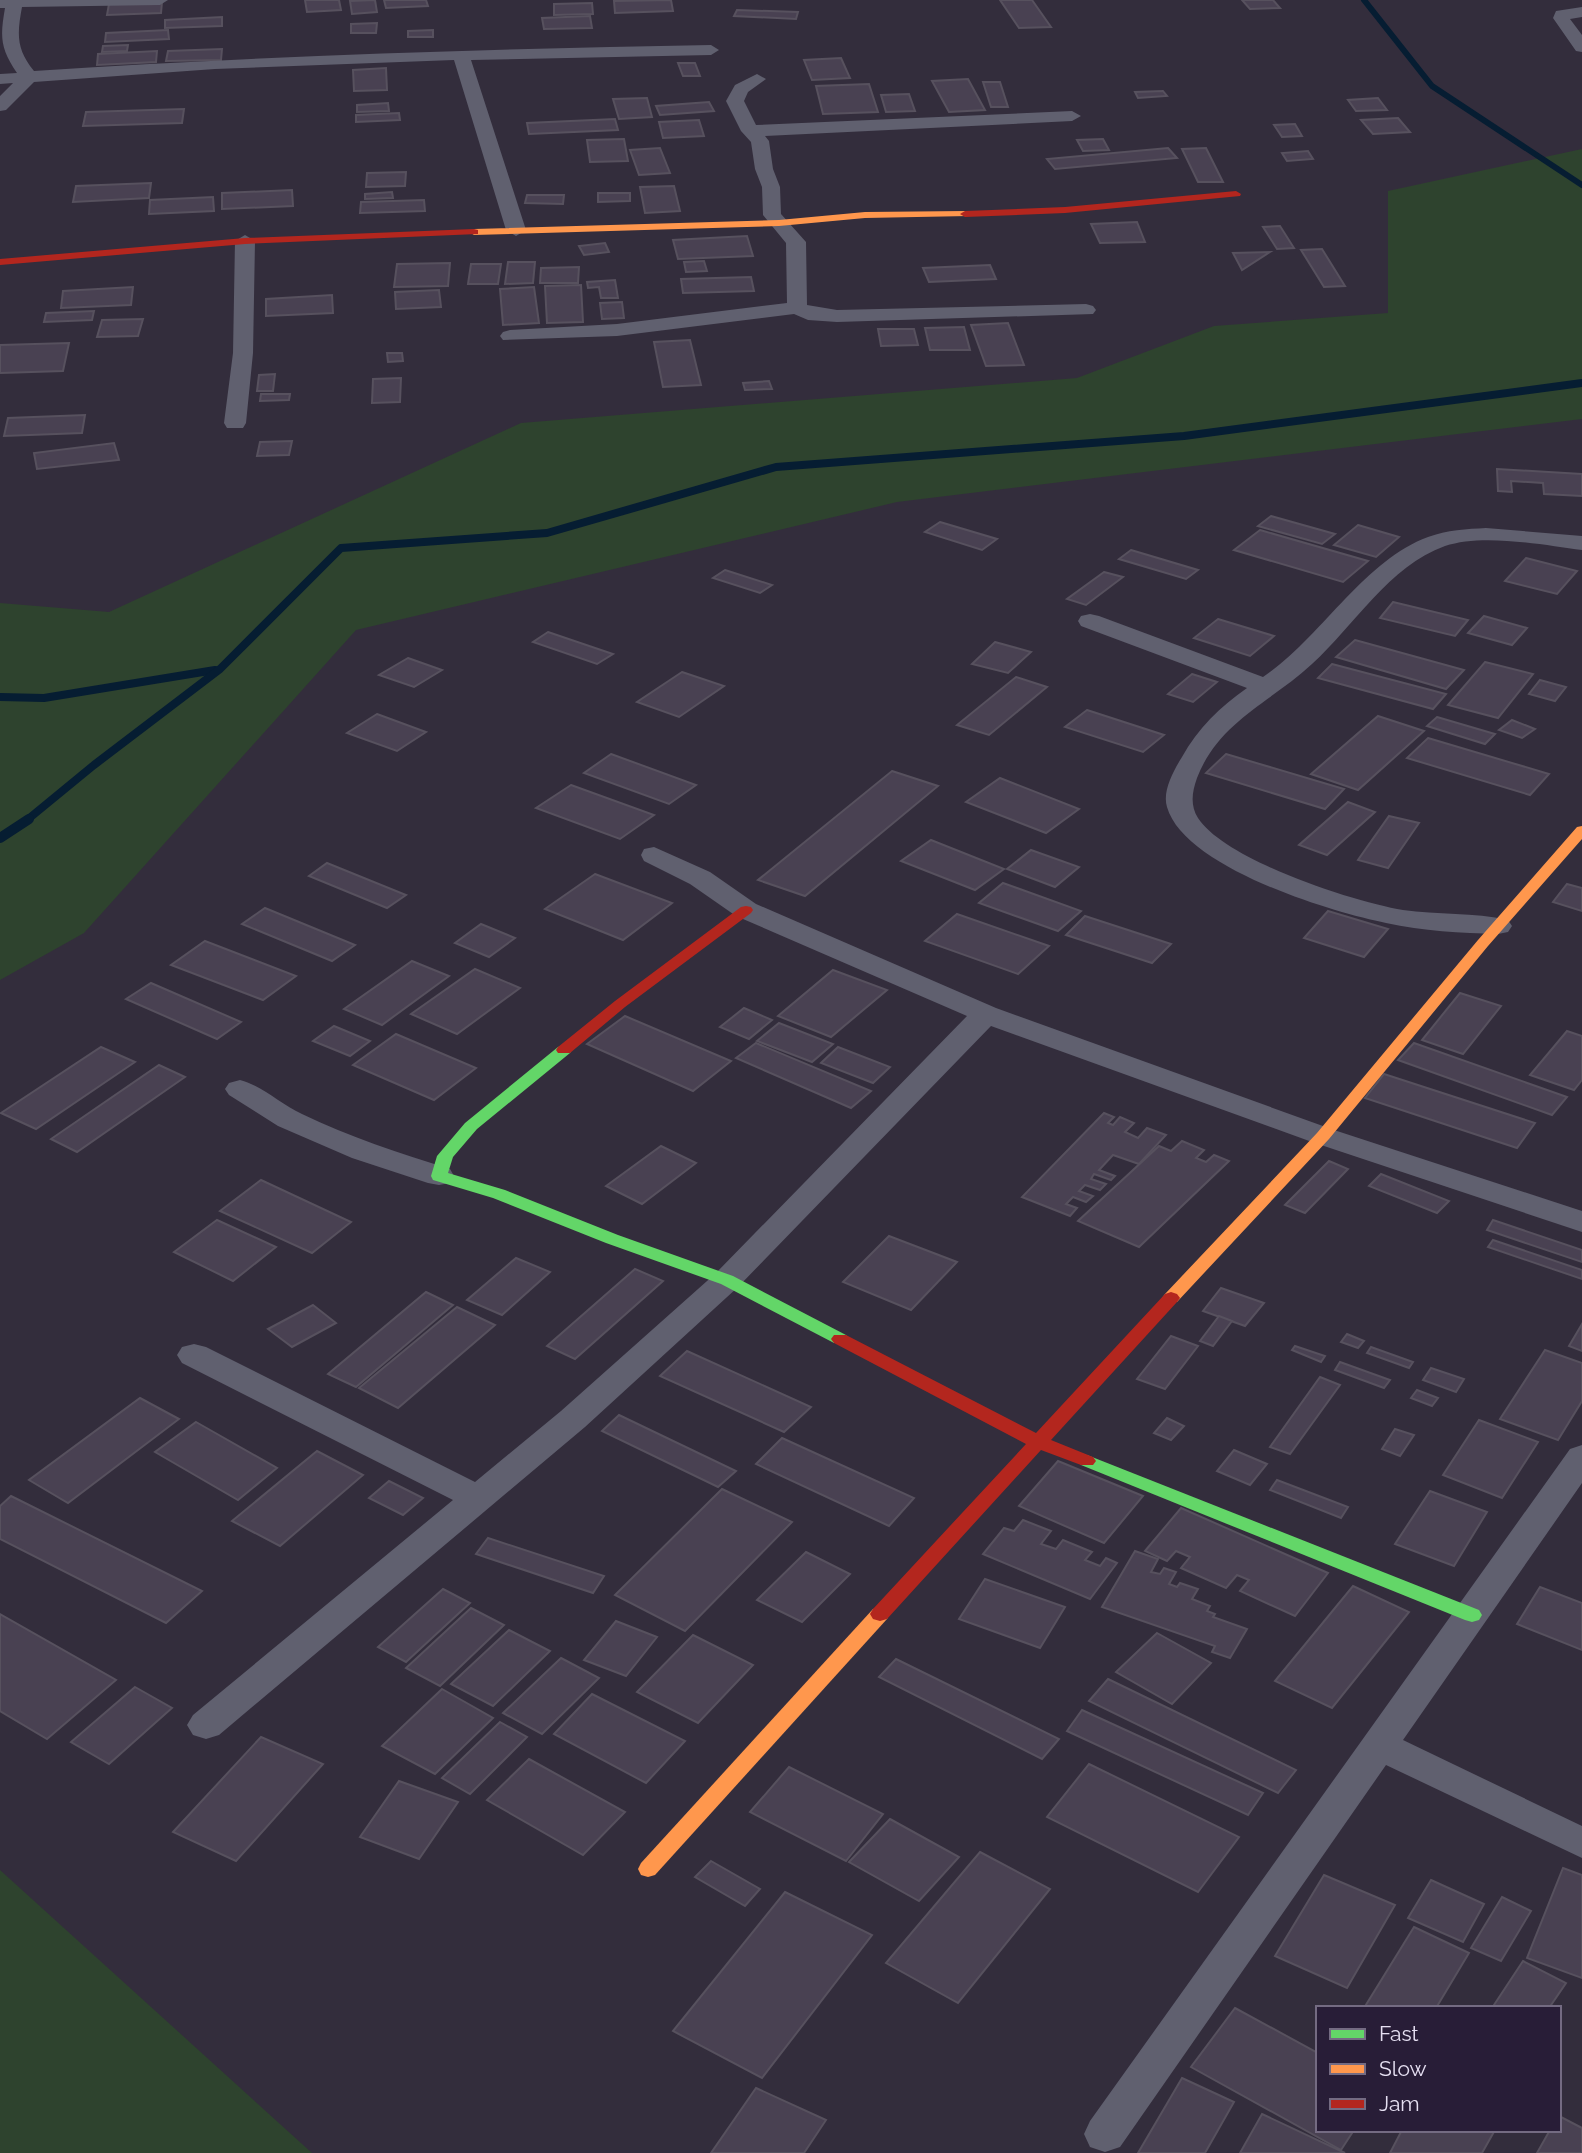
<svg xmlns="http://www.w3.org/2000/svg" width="1582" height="2153" viewBox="0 0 1582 2153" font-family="Raleway,sans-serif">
	<rect width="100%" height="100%" fill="#332d3c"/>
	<g fill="#2e432e">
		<path d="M1582,149V419L897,502L356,630L84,933L0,980V603L109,612L521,423L1077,378L1214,326L1388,313V191Z"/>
		<path d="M0,1870L312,2153H0Z"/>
	</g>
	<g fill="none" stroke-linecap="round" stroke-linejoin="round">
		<path stroke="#061d32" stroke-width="6" d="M1364,0L1432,86L1582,185"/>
		<g stroke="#061d32" stroke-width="8">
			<path d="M0,697L44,698L215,670"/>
			<path d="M27,820L94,765L220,669L341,548L547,533L776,467L1184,436L1582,383"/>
		</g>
		<path stroke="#061d32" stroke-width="10" d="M0,838L29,819"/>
	</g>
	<g fill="#494152" stroke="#57515e" stroke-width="2">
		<path d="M305,0H339L341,10L307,12Z"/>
		<path d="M375,0L377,12L352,14L350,1Z"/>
		<path d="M384,0H426L428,6L386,8Z"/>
		<path d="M671,0L673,11L615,13L614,1Z"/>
		<path d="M1000,0H1032L1051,27L1019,28Z"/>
		<path d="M1242,0H1273L1280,8L1250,9Z"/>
		<path d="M162,2L161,13L107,15L109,4Z"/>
		<path d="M592,3L593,14L554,15V4Z"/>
		<path d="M737,10L798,12L796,19L734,16Z"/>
		<path d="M590,16L592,28L544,29L542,18Z"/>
		<path d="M222,17V26L165,28V20Z"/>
		<path d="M377,23L376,33H351V24Z"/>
		<path d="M168,30L169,39L105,42L106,33Z"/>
		<path d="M433,30V37H408V31Z"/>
		<path d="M128,45L127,51L102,52L103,46Z"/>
		<path d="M222,49L221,60L166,61L168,51Z"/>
		<path d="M157,51L156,62L97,65L98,54Z"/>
		<path d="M841,58L850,78L812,80L804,60Z"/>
		<path d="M678,63H695L700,76H683Z"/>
		<path d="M386,68L387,90L354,91L353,70Z"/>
		<path d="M968,79L985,110L949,112L932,81Z"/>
		<path d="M983,82H1000L1008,107H991Z"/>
		<path d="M869,84L878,112L823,114L816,86Z"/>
		<path d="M1163,91L1167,96L1138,98L1135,92Z"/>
		<path d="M909,94L915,111L886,112L881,95Z"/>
		<path d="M647,98L652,117L619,119L613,99Z"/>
		<path d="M1378,98L1387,110L1356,111L1348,100Z"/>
		<path d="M709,102L714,111L660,115L656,106Z"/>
		<path d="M388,103L389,111L357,112V105Z"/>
		<path d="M184,109L182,123L83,126L86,112Z"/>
		<path d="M399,113L400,120L356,122V115Z"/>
		<path d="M1398,118L1410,132L1373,134L1361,120Z"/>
		<path d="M615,119L618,130L529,134L527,123Z"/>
		<path d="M699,120L704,136L663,138L659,122Z"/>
		<path d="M1295,124L1302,136L1282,137L1274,125Z"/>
		<path d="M624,139L628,161L590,162L587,140Z"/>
		<path d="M1103,139L1109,150L1083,151L1077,140Z"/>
		<path d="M660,148L670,173L639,175L630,150Z"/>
		<path d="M1168,148L1177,158L1055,169L1047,159Z"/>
		<path d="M1206,148L1223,182H1198L1182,149Z"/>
		<path d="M1308,151L1313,159L1287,161L1282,153Z"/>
		<path d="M406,172L405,186L366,187L367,173Z"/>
		<path d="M151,183L149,198L73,202L76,186Z"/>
		<path d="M674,186L680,211L645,213L640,187Z"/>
		<path d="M292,190L293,206L222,209V193Z"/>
		<path d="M392,192L393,198L365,199V194Z"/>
		<path d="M598,193H630V201L598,202Z"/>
		<path d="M527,195H564L563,204L525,203Z"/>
		<path d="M213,197L214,211L149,214L150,200Z"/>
		<path d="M424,200L425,211L360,213L361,202Z"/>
		<path d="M1137,222L1145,242L1100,243L1091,224Z"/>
		<path d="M1280,226L1294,248L1277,249L1263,227Z"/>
		<path d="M747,236L753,256L678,259L673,240Z"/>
		<path d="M605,243L609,252L584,255L579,246Z"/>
		<path d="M1322,249L1345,286L1324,287L1301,250Z"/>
		<path d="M1270,252L1242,270L1233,253Z"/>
		<path d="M704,261L707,271L686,272L684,262Z"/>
		<path d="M508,262H535L533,283L505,284Z"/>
		<path d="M450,263L448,286L394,287L397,264Z"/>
		<path d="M471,264H501L498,284H468Z"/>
		<path d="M990,265L996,279L929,282L923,268Z"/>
		<path d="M579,267L578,283H540L541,268Z"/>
		<path d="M751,277L754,291L683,293L681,279Z"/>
		<path d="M615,280L618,298H601L599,287L588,288L587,282Z"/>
		<path d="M581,285L583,322L547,323L545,286Z"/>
		<path d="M133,287L131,305L61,308L63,291Z"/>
		<path d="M534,287L539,323L503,325L500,289Z"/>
		<path d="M439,290L441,307L396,309L395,292Z"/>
		<path d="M332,295L333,313L266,316V299Z"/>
		<path d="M622,302L624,318L602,319L600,303Z"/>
		<path d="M94,311L92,320L44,322L46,313Z"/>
		<path d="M143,319L138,336L97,337L102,320Z"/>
		<path d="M1008,323L1024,365L986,366L971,325Z"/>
		<path d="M964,327L970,350H930L925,328Z"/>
		<path d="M878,329H914L918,345L881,346Z"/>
		<path d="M690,340L701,385L663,387L654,342Z"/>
		<path d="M69,343L63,371L0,373V345Z"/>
		<path d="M387,353H402L403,361L388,362Z"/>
		<path d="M275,374L273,391H257L259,375Z"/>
		<path d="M401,378L400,402L372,403L373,379Z"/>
		<path d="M769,381L772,389L745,390L743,383Z"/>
		<path d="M261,394H290L289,400L260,401Z"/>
		<path d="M85,415L82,433L4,436L8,418Z"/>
		<path d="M292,441L289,455L257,456L260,442Z"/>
		<path d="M114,443L119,460L37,469L34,453Z"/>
		<path d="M1497,469L1582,474V496L1544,494L1543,483L1511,481L1512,492L1498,491Z"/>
		<path d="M1271,516L1335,534L1322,544L1258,526Z"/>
		<path d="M940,522L997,539L982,550L925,532Z"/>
		<path d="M1358,525L1399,537L1376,557L1334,545Z"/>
		<path d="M1260,530L1368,561L1343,582L1234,550Z"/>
		<path d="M1131,550L1198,570L1186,579L1119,559Z"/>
		<path d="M1526,558L1577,571L1557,594L1505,581Z"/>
		<path d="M725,570L772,585L760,593L713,578Z"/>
		<path d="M1104,572L1123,577L1086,605L1067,599Z"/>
		<path d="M1393,602L1468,620L1455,636L1380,618Z"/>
		<path d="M1484,616L1527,628L1512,645L1468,633Z"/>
		<path d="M1218,619L1274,636L1250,656L1194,638Z"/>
		<path d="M548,632L613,654L597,664L533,642Z"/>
		<path d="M1355,640L1464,670L1446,689L1336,657Z"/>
		<path d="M995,642L1031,652L1008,673L972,664Z"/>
		<path d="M408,658L442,670L414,687L379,675Z"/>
		<path d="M1485,662L1533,674L1498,718L1448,705Z"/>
		<path d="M1332,664L1446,694L1433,709L1318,678Z"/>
		<path d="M682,672L724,686L679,717L637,702Z"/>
		<path d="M1192,674L1217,682L1193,702L1168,694Z"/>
		<path d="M1016,677L1047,687L989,735L957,725Z"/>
		<path d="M1540,680L1566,687L1555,701L1529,694Z"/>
		<path d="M1087,710L1164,735L1143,752L1065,727Z"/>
		<path d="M377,714L426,732L397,751L347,733Z"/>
		<path d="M1378,716L1424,731L1358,790L1311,774Z"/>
		<path d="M1437,717L1495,734L1485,744L1427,726Z"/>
		<path d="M1512,720L1535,729L1522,738L1499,730Z"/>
		<path d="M1428,738L1549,774L1530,795L1407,758Z"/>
		<path d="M611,754L696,785L669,804L584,773Z"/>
		<path d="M1226,754L1344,789L1325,809L1206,773Z"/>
		<path d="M892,771L938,786L805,896L758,880Z"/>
		<path d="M1000,778L1079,809L1046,833L966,802Z"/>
		<path d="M571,785L654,815L620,839L536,808Z"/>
		<path d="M1348,802L1375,812L1327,855L1299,845Z"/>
		<path d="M1389,816L1419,823L1388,868L1358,860Z"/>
		<path d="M931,840L1004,869L975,890L901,861Z"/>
		<path d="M1031,850L1079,867L1055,887L1007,869Z"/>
		<path d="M327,863L406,895L387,908L309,876Z"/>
		<path d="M595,874L672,903L623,940L545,909Z"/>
		<path d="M1003,883L1081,911L1058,931L979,903Z"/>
		<path d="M1567,884L1582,888V911L1553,902Z"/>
		<path d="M265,908L355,945L332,961L242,924Z"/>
		<path d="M1328,911L1388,929L1364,957L1304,938Z"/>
		<path d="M957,914L1049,946L1018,974L925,941Z"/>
		<path d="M1085,916L1171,944L1152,963L1066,935Z"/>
		<path d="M481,924L515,938L489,957L455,943Z"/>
		<path d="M205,941L296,976L263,1000L171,965Z"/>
		<path d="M412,961L449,976L382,1025L344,1009Z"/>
		<path d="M475,969L520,988L457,1034L411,1014Z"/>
		<path d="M833,970L887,990L831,1037L778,1016Z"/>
		<path d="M151,983L241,1022L217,1039L126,999Z"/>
		<path d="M1460,993L1501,1006L1463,1054L1422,1040Z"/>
		<path d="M744,1008L772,1020L749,1039L720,1027Z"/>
		<path d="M625,1016L731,1061L693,1091L587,1044Z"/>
		<path d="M779,1023L833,1044L812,1062L757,1041Z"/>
		<path d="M334,1026L370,1041L350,1056L313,1041Z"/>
		<path d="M1567,1031L1582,1036V1080L1574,1090L1530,1075Z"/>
		<path d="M396,1034L476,1068L434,1100L353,1065Z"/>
		<path d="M756,1043L871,1091L851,1108L736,1058Z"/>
		<path d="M1414,1043L1567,1097L1552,1115L1398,1060Z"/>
		<path d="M101,1047L135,1062L36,1129L1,1113Z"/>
		<path d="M838,1047L890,1067L873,1083L821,1063Z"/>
		<path d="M159,1065L185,1077L77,1152L51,1139Z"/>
		<path d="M1384,1074L1535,1123L1517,1148L1365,1098Z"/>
		<path d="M1104,1113L1114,1117L1108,1123L1113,1125L1120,1117L1134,1123L1125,1132L1138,1138L1147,1128L1166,1135L1139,1164L1113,1155L1099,1170L1115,1176L1111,1180L1094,1174L1091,1179L1106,1184L1100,1190L1085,1185L1079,1191L1093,1196L1086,1202L1073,1197L1066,1204L1077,1208L1070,1216L1022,1197Z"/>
		<path d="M1182,1141L1204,1150L1196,1158L1206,1162L1214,1155L1229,1161L1139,1247L1078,1221L1159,1146L1171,1151Z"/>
		<path d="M661,1146L696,1163L642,1204L606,1186Z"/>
		<path d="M1329,1161L1348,1169L1305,1213L1285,1205Z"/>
		<path d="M1381,1174L1449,1201L1437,1213L1369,1186Z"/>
		<path d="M261,1180L351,1222L312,1253L220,1211Z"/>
		<path d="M217,1220L276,1247L233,1281L174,1252Z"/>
		<path d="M1493,1220L1582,1250V1262L1487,1230Z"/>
		<path d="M889,1236L957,1262L911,1310L843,1282Z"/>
		<path d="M1493,1240L1582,1270V1279L1488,1247Z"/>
		<path d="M516,1258L550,1272L502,1315L467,1300Z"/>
		<path d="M635,1269L663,1281L575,1359L547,1346Z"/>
		<path d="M1221,1288L1264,1303L1245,1326L1203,1311Z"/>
		<path d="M426,1292L453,1305L356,1387L328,1374Z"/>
		<path d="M313,1305L336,1323L292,1347L268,1329Z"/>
		<path d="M457,1307L495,1325L398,1408L359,1388Z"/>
		<path d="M1219,1316L1232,1321L1213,1346L1200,1341Z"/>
		<path d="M1582,1324V1351L1569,1346Z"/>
		<path d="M1347,1334L1364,1341L1358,1348L1341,1342Z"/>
		<path d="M1171,1336L1198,1346L1165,1389L1137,1379Z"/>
		<path d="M1295,1346L1325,1356L1321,1362L1292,1350Z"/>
		<path d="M1371,1347L1413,1362L1409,1368L1367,1353Z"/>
		<path d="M1545,1350L1582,1363V1401L1558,1440L1500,1419Z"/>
		<path d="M687,1351L811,1407L784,1432L660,1376Z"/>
		<path d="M1340,1362L1390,1380L1384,1388L1335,1370Z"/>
		<path d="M1431,1368L1464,1379L1456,1392L1423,1380Z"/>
		<path d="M1320,1377L1340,1385L1290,1454L1270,1447Z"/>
		<path d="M1417,1390L1438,1398L1432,1406L1411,1398Z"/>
		<path d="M140,1398L179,1419L68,1503L29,1480Z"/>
		<path d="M619,1415L736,1471L718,1487L602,1431Z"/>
		<path d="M1167,1418L1184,1426L1171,1440L1154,1433Z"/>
		<path d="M1479,1420L1538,1442L1502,1498L1443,1475Z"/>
		<path d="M196,1422L277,1468L238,1500L155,1452Z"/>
		<path d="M1395,1429L1414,1435L1400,1456L1382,1449Z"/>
		<path d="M782,1438L914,1498L889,1526L756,1464Z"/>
		<path d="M1234,1450L1267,1464L1250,1485L1217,1471Z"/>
		<path d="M317,1451L363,1475L280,1546L232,1521Z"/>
		<path d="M1058,1461L1143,1496L1104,1543L1019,1506Z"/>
		<path d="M1277,1480L1348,1507L1341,1518L1270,1490Z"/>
		<path d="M389,1481L423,1498L403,1515L369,1498Z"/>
		<path d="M722,1489L792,1522L685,1631L615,1595Z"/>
		<path d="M1430,1491L1487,1512L1454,1566L1395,1544Z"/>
		<path d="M11,1496L202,1591L166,1623L0,1539V1506Z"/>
		<path d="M1181,1508L1328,1573L1295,1616L1240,1591L1249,1580L1237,1575L1226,1588L1181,1568L1190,1557L1176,1551L1167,1561L1145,1551Z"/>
		<path d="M1023,1520L1051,1531L1041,1544L1056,1549L1063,1540L1092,1552L1085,1560L1100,1566L1106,1558L1117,1563L1090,1599L983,1554L1004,1528L1014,1531Z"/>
		<path d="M488,1538L604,1576L593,1593L476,1554Z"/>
		<path d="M1135,1551L1158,1559L1151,1572L1160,1574L1164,1568L1176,1572L1169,1584L1177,1587L1180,1583L1198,1589L1192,1599L1210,1606L1207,1611L1215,1614L1213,1617L1247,1629L1230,1658L1212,1652L1215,1646L1102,1607Z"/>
		<path d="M806,1552L850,1574L802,1622L757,1600Z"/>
		<path d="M985,1579L1065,1607L1040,1648L959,1619Z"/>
		<path d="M1353,1586L1409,1612L1332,1708L1275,1681Z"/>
		<path d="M1540,1587L1582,1603V1650L1517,1624Z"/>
		<path d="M443,1589L470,1603L406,1662L378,1647Z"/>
		<path d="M471,1608L504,1625L440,1686L406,1668Z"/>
		<path d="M0,1614L116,1680L47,1739L0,1711Z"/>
		<path d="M616,1621L657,1637L626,1676L584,1660Z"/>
		<path d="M509,1630L550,1651L493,1706L451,1684Z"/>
		<path d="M1157,1633L1211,1663L1172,1704L1116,1672Z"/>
		<path d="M693,1635L753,1665L698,1723L637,1692Z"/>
		<path d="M561,1658L599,1678L542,1734L503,1713Z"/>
		<path d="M896,1659L1059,1739L1042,1759L879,1677Z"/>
		<path d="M1108,1679L1296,1770L1278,1793L1089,1701Z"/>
		<path d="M135,1687L172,1708L109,1764L71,1742Z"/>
		<path d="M442,1689L493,1718L435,1774L382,1746Z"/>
		<path d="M592,1694L685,1741L646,1783L554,1734Z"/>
		<path d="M1082,1710L1263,1793L1248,1815L1067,1731Z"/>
		<path d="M500,1722L527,1737L470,1794L442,1778Z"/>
		<path d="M261,1737L323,1764L236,1861L173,1832Z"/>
		<path d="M529,1759L625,1812L583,1855L487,1800Z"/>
		<path d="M1089,1764L1239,1837L1198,1892L1047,1817Z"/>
		<path d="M789,1767L883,1814L846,1861L750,1812Z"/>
		<path d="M399,1781L458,1802L419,1859L360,1837Z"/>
		<path d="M890,1819L959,1857L919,1901L849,1862Z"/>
		<path d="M980,1852L1050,1889L958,2003L886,1963Z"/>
		<path d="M711,1861L760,1889L745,1906L695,1877Z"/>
		<path d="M1563,1868L1582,1875V1978L1527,1958Z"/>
		<path d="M1324,1875L1395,1905L1347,1988L1275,1956Z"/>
		<path d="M1431,1880L1484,1904L1463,1942L1408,1918Z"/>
		<path d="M785,1892L872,1935L762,2078L673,2031Z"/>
		<path d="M1502,1897L1531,1911L1501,1961L1471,1948Z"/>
		<path d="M1414,1927L1469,1953L1436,2008H1364Z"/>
		<path d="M1523,1961L1566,1983L1549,2008H1492Z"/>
		<path d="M1235,2008L1318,2053V2130H1354L1341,2150L1191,2067Z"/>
		<path d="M1182,2078L1234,2102L1205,2153H1138Z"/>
		<path d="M756,2088L826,2120L804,2153H711Z"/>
		<path d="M1262,2114L1345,2153H1240Z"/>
		<path d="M1559,2116L1582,2128V2153H1537L1550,2130H1559Z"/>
		<path d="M1402,2130H1495L1482,2153H1390Z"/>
	</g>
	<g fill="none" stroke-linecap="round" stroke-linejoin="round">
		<g fill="#60606f" fill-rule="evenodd">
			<path d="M0,0H168L160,5L22,7C17,34 16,49 34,71C259,56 485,49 711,45L719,50L711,55L471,60L526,230L516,236L506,230L454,60L215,69L34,82L6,110L0,111V96L13,83L0,84V74L17,73C0,48 0,37 5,8H0Z"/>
			<path d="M1582,7V17L1570,19L1582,35V52L1576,51L1553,18L1556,11Z"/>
			<path d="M757,74L766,79L748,92L744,101L756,125L1072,111L1081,116L1072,121L765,136L769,141L773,169L780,187L781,214L806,242L807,305L837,310L1086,304L1093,306L1096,310L1093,314L837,322L808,320L794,314L617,336L503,340L500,336L503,332L510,330L617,324L787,303L786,243L763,215L762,187L755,169L751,142L741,131L726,101L735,85Z"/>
			<path d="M245,235L255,241L253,353L246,423L243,428H227L224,423L233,353L235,241Z"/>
			<path d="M1486,528L1582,536V550C1543,545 1483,533 1445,546C1389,566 1354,626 1312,664C1270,703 1219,721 1197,778C1192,792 1190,805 1198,818C1225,860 1354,902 1403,910C1437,915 1474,912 1508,920L1512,926L1508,932L1498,934C1461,933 1423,931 1386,923C1330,912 1184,867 1167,807C1162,791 1174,770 1182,757C1198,728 1220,707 1247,688L1081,626L1078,621L1081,616L1090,614L1099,616L1263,677C1321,638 1363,561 1428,537C1447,530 1467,529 1486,528Z"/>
			<path d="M654,847L710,872L756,904L996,1008L1334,1130L1582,1211V1232L1312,1142L991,1026L738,1287L585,1427L219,1735L206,1739L193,1735L187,1725L193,1715L453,1500L182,1363L177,1355L182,1347L194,1344L206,1347L475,1482L561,1411L716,1273L967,1016L736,916L690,884L644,861L641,855L644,849Z"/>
			<path d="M240,1080C263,1086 280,1104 302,1114C349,1137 400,1153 450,1169L454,1176L450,1183L439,1185L428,1183L352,1158L278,1126L229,1095L225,1089L229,1083Z"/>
			<path d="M1582,1445V1483L1403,1740L1582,1826V1858L1386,1765L1120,2147L1105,2152L1090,2147L1084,2134L1090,2121L1570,1449Z"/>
		</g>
		<g fill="#63d668" fill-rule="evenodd">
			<path d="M564,1045L572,1050L570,1053L477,1129L453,1157L448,1173L505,1190L618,1235L733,1276L846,1335L849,1339L846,1343H834L721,1284L606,1243L493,1198L433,1180L431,1176L437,1156L465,1123L558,1047Z"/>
			<path d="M1087,1455L1479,1610L1482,1615L1479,1620L1472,1622L1465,1620L1081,1465L1078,1461L1081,1457Z"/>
		</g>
		<g fill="#ff974d" fill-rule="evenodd">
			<path d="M965,211L970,214L969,216L865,218L779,226L474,235L469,232L474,229L779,220L865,212Z"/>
			<path d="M1582,826V839L1488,946L1329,1139L1177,1302H1165L1162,1298L1165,1294L1317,1133L1478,940L1577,827Z"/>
			<path d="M880,1607L887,1609L890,1614L887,1619L655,1875L648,1877L641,1875L638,1869L641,1863L873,1609Z"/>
		</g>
		<g fill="#b3261e" fill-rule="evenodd">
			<path d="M1236,191L1241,194L1240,196L1065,213L965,217L960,214L965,211L1065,207Z"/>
			<path d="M474,229L478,230V234L245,244L0,265V259L245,238Z"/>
			<path d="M746,906L751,907L753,910L751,913L625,1007L570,1053H558L556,1050L558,1047L615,1001L741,907Z"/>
			<path d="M1171,1292L1177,1294L1180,1298L1177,1302L1051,1440L1093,1457L1096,1461L1093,1465H1081L1041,1450L887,1619L880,1621L873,1619L870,1614L873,1609L1026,1444L834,1343L831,1339L834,1335H846L1036,1433L1165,1294Z"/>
		</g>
	</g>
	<rect x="1316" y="2006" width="245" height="126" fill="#281d37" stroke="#746b82" stroke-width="2"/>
	<rect x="1330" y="2029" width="35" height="10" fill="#63d668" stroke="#746b82" stroke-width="2"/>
	<text x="1379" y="2041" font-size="21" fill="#e6e0f2">Fast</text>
	<rect x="1330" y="2064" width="35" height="10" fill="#ff974d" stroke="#746b82" stroke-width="2"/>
	<text x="1379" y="2076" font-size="21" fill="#e6e0f2">Slow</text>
	<rect x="1330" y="2099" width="35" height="10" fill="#b3261e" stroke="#746b82" stroke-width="2"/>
	<text x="1379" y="2111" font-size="21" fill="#e6e0f2">Jam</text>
</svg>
